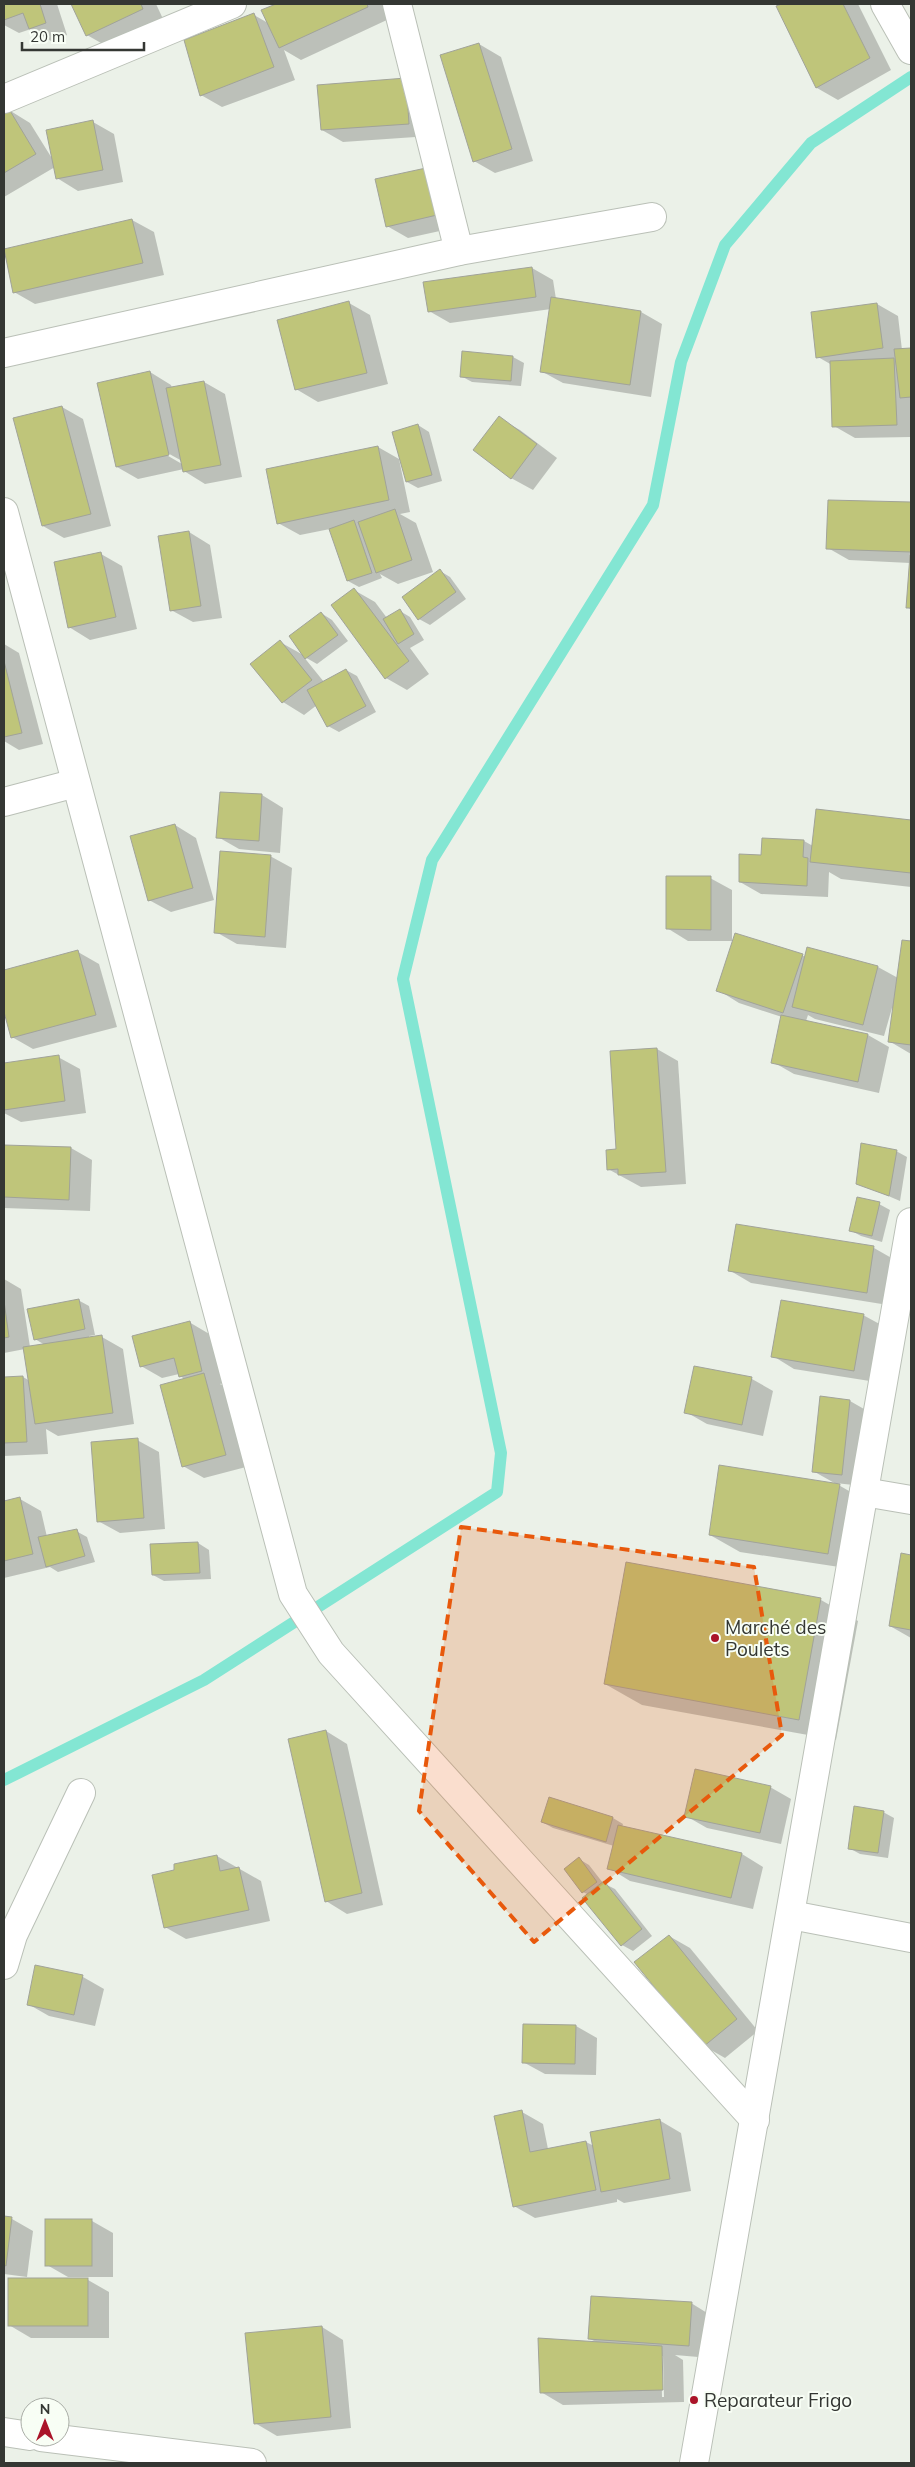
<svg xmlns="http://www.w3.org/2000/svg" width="915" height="2467" viewBox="0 0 915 2467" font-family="Mulish,sans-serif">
	<rect width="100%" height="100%" fill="#ebf1e8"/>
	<g fill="#0003" fill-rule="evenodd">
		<path d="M4,4H57L67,35L51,41L31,29L19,33L4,25Z"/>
		<path d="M73,4H156L164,21L108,47L87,35Z"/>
		<path d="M279,4H382L389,19L301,60L284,50L295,80L222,107L201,95L254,15L268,23L263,11Z"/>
		<path d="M785,4H858L891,70L838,100L817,88L778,7Z"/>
		<path d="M479,44L501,57L533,161L495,173L474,161Z"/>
		<path d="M405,80L430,136L343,142L322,130Z"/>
		<path d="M9,110L30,123L53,160L93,122L114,134L123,182L78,191L57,178L55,167L4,197V113Z"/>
		<path d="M377,180L458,227L408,238L387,226Z"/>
		<path d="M132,220L154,232L164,275L35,304L14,292L4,250Z"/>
		<path d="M532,268L553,280L556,299L641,312L662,324L651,397L563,383L541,371L551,309L450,323L429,311Z"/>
		<path d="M349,303L370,315L388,384L318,402L296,389Z"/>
		<path d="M877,304L898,316L902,350L911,349V437L855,438L834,426L832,365L818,357Z"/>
		<path d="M463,352L513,357L524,363L521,386L472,382L461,376Z"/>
		<path d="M150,372L171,385L172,388L204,382L225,394L242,477L205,484L184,471V469L138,479L117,467ZM164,451L182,461V464L163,453Z"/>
		<path d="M62,407L83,419L111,526L64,538L43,526Z"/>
		<path d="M499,418L520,430L557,458L533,490L511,478Z"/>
		<path d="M418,425L429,432L442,481L418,488L407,482Z"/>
		<path d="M378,447L399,459L410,512L400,514L416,523L433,572L398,584L380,574L382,578L359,587L348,581L330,529L300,535L278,523Z"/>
		<path d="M829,501L911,504V610L907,607L910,563L849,560L828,548Z"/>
		<path d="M189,532L210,545L222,618L193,622L171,610Z"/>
		<path d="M101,554L122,566L137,629L90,640L69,627Z"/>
		<path d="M440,571L450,577L466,599L430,625L419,619Z"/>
		<path d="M354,590L375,602L387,618L400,611L410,617L424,640L410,648L429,674L407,690L386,678Z"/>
		<path d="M321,613L332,620L348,641L317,664L303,656L324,682L346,670L357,676L376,712L339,732L328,726L317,705L304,715L283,702L252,664L280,642L305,656Z"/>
		<path d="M4,644L19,653L43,744L19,750L4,741Z"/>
		<path d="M262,795L283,808L280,853L239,849L218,837Z"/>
		<path d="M817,811L911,821V887L841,879L829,872L828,897L761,894L740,882L762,857L804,841L813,846Z"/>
		<path d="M175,825L196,838L214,900L171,912L149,900Z"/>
		<path d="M270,856L292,868L286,948L237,944L216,932Z"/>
		<path d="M710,878L732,890V941H688L667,928Z"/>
		<path d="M903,941L911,943V1054L889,1041L894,1008H892L884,1036L815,1019L808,1015L806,1021L868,1035L889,1047L879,1093L794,1074L773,1062L782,1017L739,1003L718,990L802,955L805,957L807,949L878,967L898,978Z"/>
		<path d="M78,952L99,964L117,1027L33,1049L12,1037L4,1008V972Z"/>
		<path d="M657,1049L678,1061L686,1184L641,1187L608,1169Z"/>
		<path d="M58,1057L80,1069L86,1113L21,1122L4,1113V1064Z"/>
		<path d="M4,1146L71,1148L92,1160L90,1211L4,1208Z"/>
		<path d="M896,1151L907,1157L900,1201L858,1183Z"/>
		<path d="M879,1204L890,1210L882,1242L861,1236L850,1230Z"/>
		<path d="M737,1226L874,1248L895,1260L888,1305L751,1283L729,1270Z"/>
		<path d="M4,1279L21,1289L30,1347L45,1345L35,1339L78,1300L89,1306L95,1335L89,1336V1338L102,1337L123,1349L134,1424L58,1436L46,1429L48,1454L4,1456V1378L23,1377L30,1381L25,1349L4,1353Z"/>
		<path d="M863,1315L885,1327L876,1382L794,1369L773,1356Z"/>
		<path d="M189,1322L211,1335L223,1383L220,1384L225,1387L246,1467L204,1478L183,1466L185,1380L179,1374L162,1378L141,1366Z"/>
		<path d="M752,1379L773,1391L763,1436L707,1424L686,1412Z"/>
		<path d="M821,1398L850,1401L871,1413L863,1486L835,1483L870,1503L859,1570L740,1552L710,1535L838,1485L813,1471Z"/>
		<path d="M137,1440L159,1452L165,1529L120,1533L98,1521Z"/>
		<path d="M20,1499L41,1511L47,1537L76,1531L87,1537L95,1562L58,1572L50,1567L4,1578V1502Z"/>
		<path d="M198,1543L209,1550L211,1579L164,1581L153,1575Z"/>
		<path d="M902,1554L911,1556V1638L890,1626Z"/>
		<path d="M821,1600L858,1621L836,1740L642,1705L605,1684Z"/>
		<path d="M326,1731L347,1744L383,1905L347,1914L326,1901Z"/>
		<path d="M770,1787L791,1799L781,1844L707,1828L686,1816Z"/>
		<path d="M883,1812L894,1818L888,1858L860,1854L849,1848Z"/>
		<path d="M613,1818L623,1824L622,1827L742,1854L763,1867L753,1909L630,1881L609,1868L614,1846L553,1828L542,1822Z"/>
		<path d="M217,1856L261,1881L270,1921L186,1939L165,1927L176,1871Z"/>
		<path d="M579,1859L589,1865L603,1883L615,1889L652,1936L633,1951L622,1945L589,1895L583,1892Z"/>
		<path d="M669,1936L690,1948L758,2031L725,2058L704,2046Z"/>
		<path d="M36,1967L83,1977L104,1989L95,2026L49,2016L28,2004Z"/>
		<path d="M576,2026L597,2038L596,2075L545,2074L523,2062Z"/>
		<path d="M522,2112L543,2124L548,2149L586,2142L594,2146L659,2120L681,2133L691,2191L624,2203L617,2199V2202L535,2218L514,2206Z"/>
		<path d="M4,2218L12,2219L33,2231L27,2277L4,2274Z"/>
		<path d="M92,2221L113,2233V2277H68L47,2265Z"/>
		<path d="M88,2280L109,2292V2338H31L9,2325Z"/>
		<path d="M691,2303L712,2316L710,2358L675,2355L683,2360L684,2402L563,2405L541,2392L598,2343L590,2339ZM661,2356H663L664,2397H662Z"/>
		<path d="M322,2327L343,2340L351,2428L277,2436L255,2423Z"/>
	</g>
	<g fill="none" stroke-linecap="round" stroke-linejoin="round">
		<path stroke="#83e6d3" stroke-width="12" d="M4,1780L204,1680L497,1492L501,1453L403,979L432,860L653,505L681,362L725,245L811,143L911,77"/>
	</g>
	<g fill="#bfc57a" stroke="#a1a399">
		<path d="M4,4H40L46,23L29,29L23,13L4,20Z"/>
		<path d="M71,4H141L143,9L86,36Z"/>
		<path d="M276,4H367L368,7L279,48L261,10Z"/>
		<path d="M782,4H843L870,58L816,88L776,6Z"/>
		<path d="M254,13L274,67L200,96L184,40Z"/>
		<path d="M479,43L512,149L473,162L440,55Z"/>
		<path d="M406,78L409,124L321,130L317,85Z"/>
		<path d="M9,109L36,154L4,173V112Z"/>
		<path d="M93,120L103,170L56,179L46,130Z"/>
		<path d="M426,168L437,215L386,227L375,179Z"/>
		<path d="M132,219L143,263L13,293L4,249Z"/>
		<path d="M532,267L536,297L428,312L423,282Z"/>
		<path d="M551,297L641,311L630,385L540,372Z"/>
		<path d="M349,301L367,373L295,390L277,320Z"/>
		<path d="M877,303L883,348L816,358L811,312Z"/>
		<path d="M911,348V397L900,398L894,349Z"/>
		<path d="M462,351L513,356L511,381L460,377Z"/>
		<path d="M894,358L897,425L832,427L830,361Z"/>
		<path d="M150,371L169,455L116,467L97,383Z"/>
		<path d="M204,381L221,465L183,472L166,388Z"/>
		<path d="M62,406L91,514L42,526L13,418Z"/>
		<path d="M499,416L537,444L511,479L473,450Z"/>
		<path d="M418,424L432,475L406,482L392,432Z"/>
		<path d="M378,446L389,500L277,524L266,469Z"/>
		<path d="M828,500L911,502V552L826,549Z"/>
		<path d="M395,509L412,560L376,573L358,522Z"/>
		<path d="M354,520L372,573L347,581L329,529Z"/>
		<path d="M189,531L201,606L170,611L158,536Z"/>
		<path d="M101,552L116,617L68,628L54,562Z"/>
		<path d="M910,555H911V608H906Z"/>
		<path d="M440,569L456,592L418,620L402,597Z"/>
		<path d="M354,588L409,661L385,679L331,605Z"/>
		<path d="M400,609L414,634L398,644L383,619Z"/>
		<path d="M321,612L338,635L305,659L289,636Z"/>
		<path d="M280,640L312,680L282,703L250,664Z"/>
		<path d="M4,661L22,733L4,737Z"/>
		<path d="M346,669L366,706L327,727L307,690Z"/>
		<path d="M220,792L262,794L259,841L216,838Z"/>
		<path d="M816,809L911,820V873L810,862Z"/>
		<path d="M175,824L193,888L148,901L130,836Z"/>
		<path d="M762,838L804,840L803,857L808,858L807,886L739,882V854L761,855Z"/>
		<path d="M220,851L271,855L265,937L214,933Z"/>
		<path d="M666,876H711V930L666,929Z"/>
		<path d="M735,933L803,954L783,1013L716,991Z"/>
		<path d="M902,940L911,941V1045L888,1042Z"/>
		<path d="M807,947L878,966L863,1025L792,1007Z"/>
		<path d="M78,950L96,1015L11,1038L4,1012V970Z"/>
		<path d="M781,1015L868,1034L858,1082L771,1063Z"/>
		<path d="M657,1048L666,1172L618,1175V1169L607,1170L606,1150L616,1149L610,1051Z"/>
		<path d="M59,1055L65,1101L4,1110V1063Z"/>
		<path d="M861,1143L897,1150L889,1196L856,1184Z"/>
		<path d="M4,1145L71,1147L69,1200L4,1197Z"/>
		<path d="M857,1197L880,1202L872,1236L849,1231Z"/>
		<path d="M736,1224L874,1246L867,1293L728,1271Z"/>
		<path d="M79,1299L85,1329L34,1340L27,1309Z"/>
		<path d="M781,1300L864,1314L854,1371L771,1357Z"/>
		<path d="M4,1301L9,1337L4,1338Z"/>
		<path d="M190,1321L202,1371L179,1377L174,1358L140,1367L132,1336Z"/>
		<path d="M102,1335L113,1413L35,1424L23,1347Z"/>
		<path d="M694,1366L752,1377L742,1425L684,1413Z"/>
		<path d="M204,1373L226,1455L182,1467L160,1385Z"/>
		<path d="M23,1376L27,1442L4,1443V1377Z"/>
		<path d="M820,1396L850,1400L842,1475L812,1472Z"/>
		<path d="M138,1438L144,1518L97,1522L91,1442Z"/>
		<path d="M719,1465L840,1484L828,1554L709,1535Z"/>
		<path d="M20,1497L33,1554L4,1561V1501Z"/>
		<path d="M77,1529L85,1556L46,1567L38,1537Z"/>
		<path d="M198,1542L200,1573L152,1575L150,1544Z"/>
		<path d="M901,1553L911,1555V1630L889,1626Z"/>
		<path d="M626,1562L821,1598L799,1720L604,1684Z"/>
		<path d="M326,1730L362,1893L325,1902L288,1739Z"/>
		<path d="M695,1769L771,1786L760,1833L684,1817Z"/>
		<path d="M549,1797L613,1817L606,1842L541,1822Z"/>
		<path d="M854,1806L884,1811L878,1853L848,1849Z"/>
		<path d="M618,1825L742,1853L731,1898L607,1869Z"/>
		<path d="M217,1855L220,1871L239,1867L249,1910L164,1928L152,1875L174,1870V1864Z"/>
		<path d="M579,1857L597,1882L582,1893L564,1869Z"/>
		<path d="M604,1881L642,1929L621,1946L582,1898Z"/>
		<path d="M669,1935L737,2019L703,2047L634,1962Z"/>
		<path d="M35,1965L83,1975L74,2015L27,2005Z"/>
		<path d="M523,2024L576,2025L575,2064L522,2063Z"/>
		<path d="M522,2110L530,2152L586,2141L596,2190L513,2207L494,2116Z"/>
		<path d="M660,2119L670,2179L601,2192L590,2132Z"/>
		<path d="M4,2216L12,2217L6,2266L4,2265Z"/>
		<rect x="45" y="2219" width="47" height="47"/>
		<rect x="8" y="2278" width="80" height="48"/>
		<path d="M591,2296L692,2302L689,2346L588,2339Z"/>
		<path d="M322,2326L331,2417L254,2424L245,2333Z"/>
		<path d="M538,2338L662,2346L663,2390L540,2393Z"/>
	</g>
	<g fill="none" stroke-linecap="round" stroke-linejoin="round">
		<g stroke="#bac0b7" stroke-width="30">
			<g id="minor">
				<path d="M397,4L459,251"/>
				<path d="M885,4L911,50"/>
				<path d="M4,99L232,4"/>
				<path d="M4,353L459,251L652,217"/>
				<path d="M4,512L293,1594L331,1653L755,2120"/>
				<path d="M4,802L76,783"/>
				<path d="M864,1492L911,1500"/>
				<path d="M791,1915L911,1938"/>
				<path d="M4,1965L13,1935L81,1793"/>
				<path d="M4,2432L30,2436"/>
				<path d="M41,2437L252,2463"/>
				<path d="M694,2463L911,1222"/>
			</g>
		</g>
		<use href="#minor" stroke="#fff" stroke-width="28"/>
	</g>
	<path fill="#e8590c" fill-opacity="0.2" stroke="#e8590c" stroke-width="4" stroke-dasharray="10 6" stroke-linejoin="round" d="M461,1527L754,1567L782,1735L534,1942L419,1811Z"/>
	<g fill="#aa1429" stroke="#f8fef5" stroke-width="2">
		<circle cx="715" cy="1638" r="5"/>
		<circle cx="694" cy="2400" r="5"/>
	</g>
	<g text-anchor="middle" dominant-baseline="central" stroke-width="4" stroke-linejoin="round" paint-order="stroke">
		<g font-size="19" fill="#343733" stroke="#f8fef5" text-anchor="start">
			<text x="725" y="1627">Marché des<tspan x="725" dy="22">Poulets</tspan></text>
			<text x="704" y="2400">Reparateur Frigo</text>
		</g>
	</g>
	<rect width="915" height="2467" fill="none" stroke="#343733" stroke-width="10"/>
	<g transform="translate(45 2422)"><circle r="24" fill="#f8fef5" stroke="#aaaea7"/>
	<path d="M0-4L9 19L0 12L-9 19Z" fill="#aa1429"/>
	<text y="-8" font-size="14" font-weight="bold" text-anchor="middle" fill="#343733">N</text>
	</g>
	<path d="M22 42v8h122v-8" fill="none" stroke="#343733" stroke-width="2.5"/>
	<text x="30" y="42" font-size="15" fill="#343733" stroke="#f8fef5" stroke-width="4" paint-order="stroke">20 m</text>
</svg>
